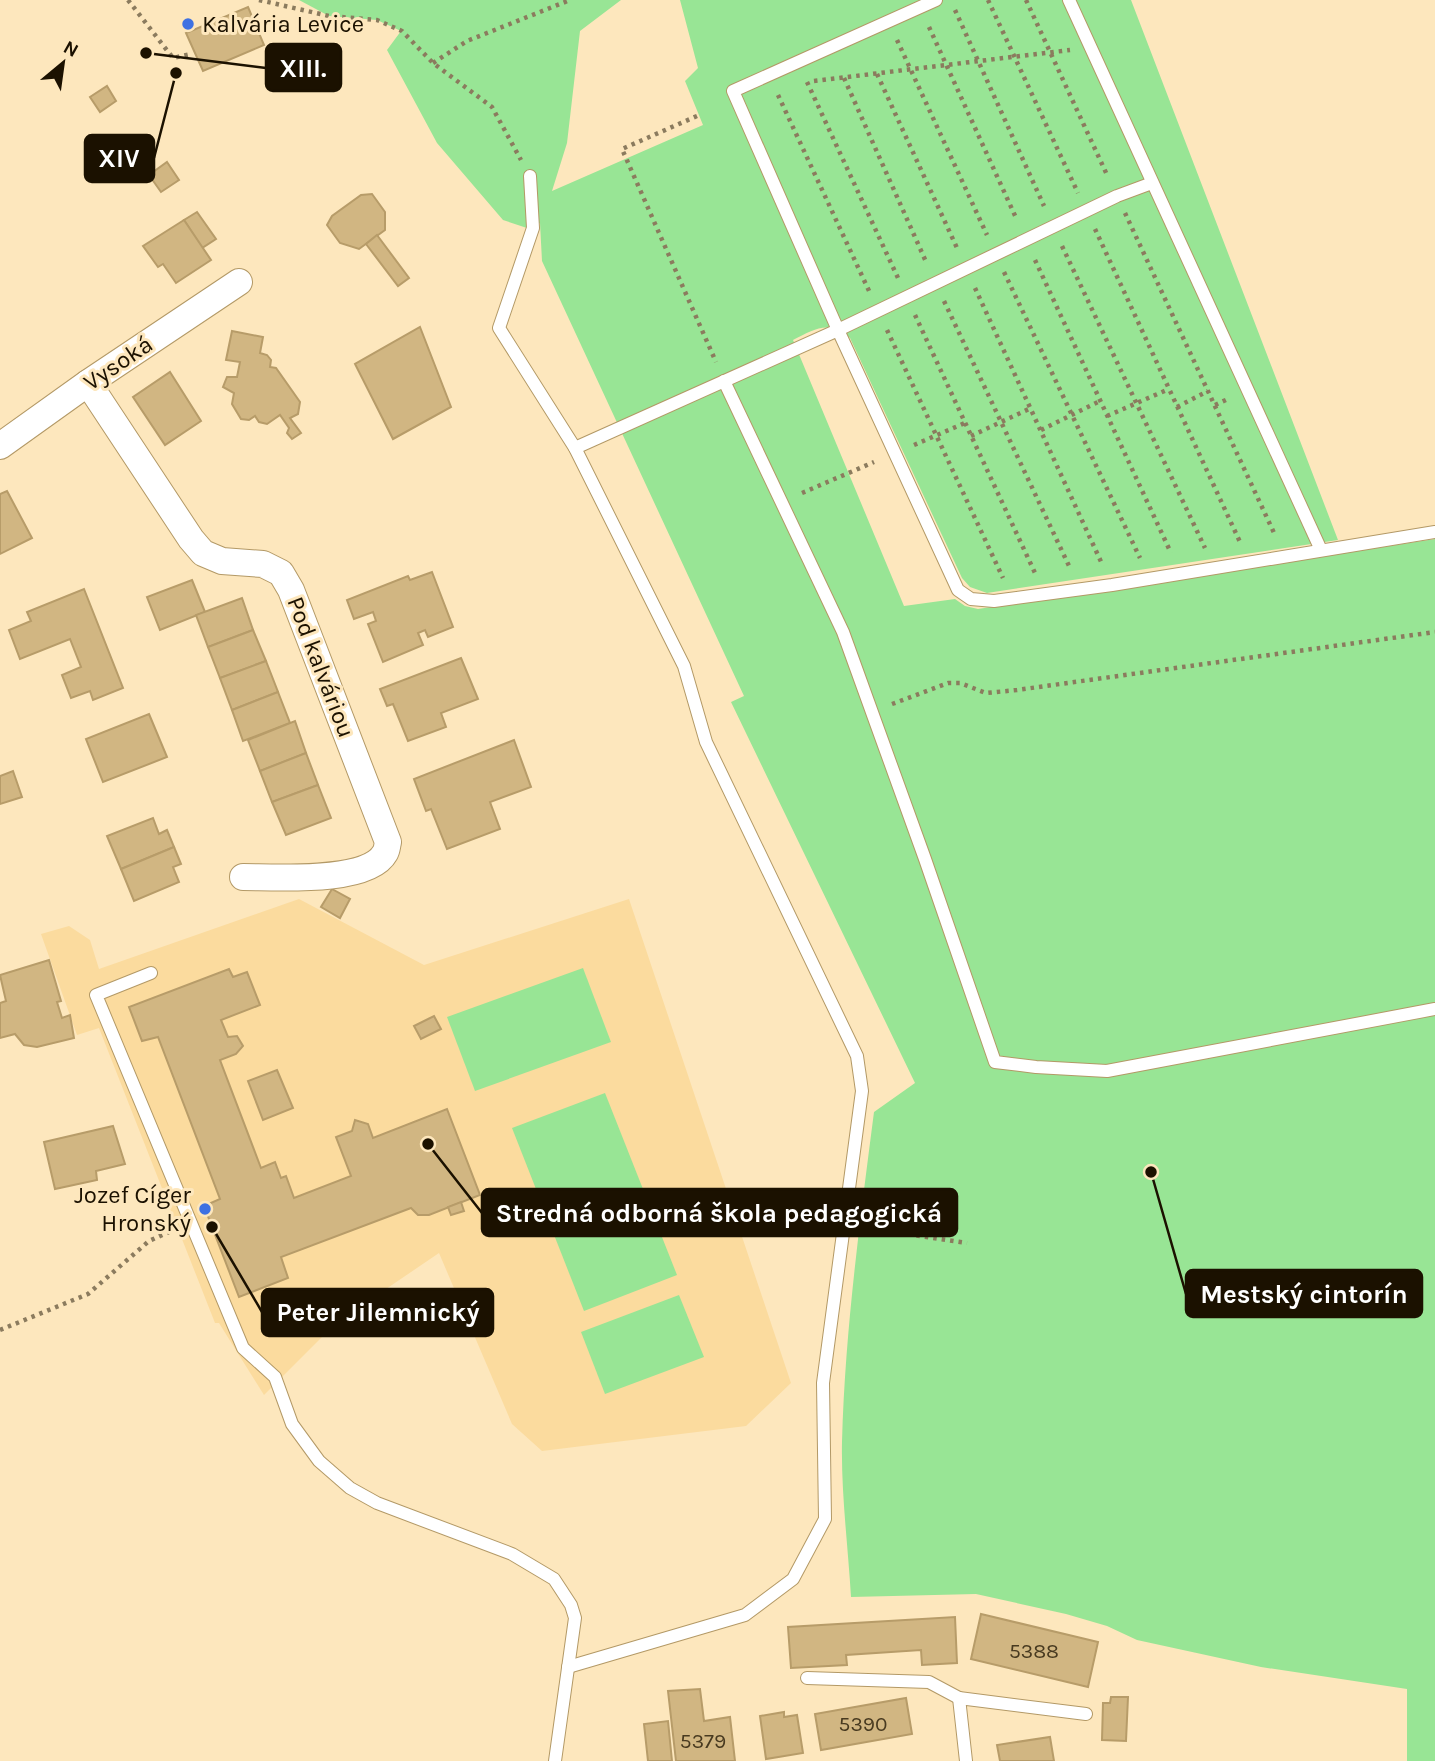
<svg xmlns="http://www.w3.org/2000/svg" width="1435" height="1761" viewBox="0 0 1435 1761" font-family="Karla,sans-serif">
	<rect width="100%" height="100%" fill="#fde7bd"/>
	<path fill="#fbdb9e" d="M299,899L424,965L629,899L791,1383L746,1426L542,1451L512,1424L439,1253L336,1323L264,1395L219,1323H215L99,1028L77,1035L41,934L69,926L90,940L99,969Z"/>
	<g fill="#98e595">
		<path d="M299,0H621L580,31L567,143L552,191L703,125L685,81L698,68L680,0H1131L1338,540L987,593L970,587L962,578L850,338C829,320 816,328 793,340L904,606L955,599L965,606L978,609L1435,539V1761H1407V1689L1261,1667L1137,1640L1107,1626L1066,1614L976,1594L851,1597C848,1546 841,1493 842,1442C845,1331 860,1221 874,1112L915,1083L731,702L744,696L542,261L540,223L530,229L503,220L437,143L387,50L401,31L377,20L329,16Z"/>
		<path d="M583,968L611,1042L475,1091L447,1017Z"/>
		<path d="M605,1093L677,1275L584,1311L512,1128Z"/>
		<path d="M679,1295L704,1357L605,1394L581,1332Z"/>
	</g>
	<g fill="#d1b682" stroke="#b79c69" stroke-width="2">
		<path d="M248,7L264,45L203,71L186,33Z"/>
		<path d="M107,86L116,101L100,112L90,97Z"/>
		<path d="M167,162L179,180L161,192L149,175Z"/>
		<path d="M372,194L385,212V230L359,249L340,243L327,225L332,216L361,195Z"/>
		<path d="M197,212L216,239L202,248L184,220Z"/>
		<path d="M184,220L211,260L176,283L163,264L158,267L143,246Z"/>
		<path d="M377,235L409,278L398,286L366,244Z"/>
		<path d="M420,327L451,407L393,439L355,364Z"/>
		<path d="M232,331L263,337L260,353L267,355L271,360L270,367L276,368L300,402L298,414L290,418L301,433L292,439L287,433L289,428L280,415L267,424L259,422L255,416L249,420L241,419L232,404L234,393L223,387L227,377H237L240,362L226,360Z"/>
		<path d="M170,372L201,421L165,445L133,397Z"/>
		<path d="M7,491L32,538L0,554V494Z"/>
		<path d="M432,572L453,627L428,637L425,630L418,633L423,645L383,662L368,624L376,621L373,612L354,619L347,600L408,576L410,580Z"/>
		<path d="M192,580L205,612L160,630L147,597Z"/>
		<path d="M84,589L123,688L93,700L90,691L71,698L62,675L81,667L70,639L20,659L9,630L31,621L27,612Z"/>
		<path d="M242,598L253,630L208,647L196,615Z"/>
		<path d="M253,630L266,661L220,678L208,647Z"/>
		<path d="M461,658L478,699L441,713L446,727L408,741L393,704L387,706L380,689Z"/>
		<path d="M266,661L278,692L232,710L220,678Z"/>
		<path d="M278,692L290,723L243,741L232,710Z"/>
		<path d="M149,714L167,757L103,782L86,739Z"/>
		<path d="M295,721L306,753L260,771L248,740Z"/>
		<path d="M514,740L531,787L490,802L500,829L447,849L431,809L426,811L414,779Z"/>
		<path d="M306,753L318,785L272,802L260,771Z"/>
		<path d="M13,771L22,797L0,804V776Z"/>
		<path d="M318,785L331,818L286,835L272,802Z"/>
		<path d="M153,818L159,834L167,830L174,847L121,869L107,836Z"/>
		<path d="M174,847L181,864L173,867L179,882L134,901L121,869Z"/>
		<path d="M332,889L350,899L340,918L321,907Z"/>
		<path d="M49,960L61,1001L57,1002L62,1018L70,1015L74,1038L37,1047L24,1045L15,1034L0,1038V1003L6,1001L0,975Z"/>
		<path d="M229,969L233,977L247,972L260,1005L221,1020L228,1037L237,1036L243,1046L236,1054L220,1060L261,1168L275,1162L281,1178L286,1176L294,1198L351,1176L336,1137L352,1131L355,1120L368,1124L373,1138L447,1109L480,1195L429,1215H418L411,1208L281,1257L288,1278L239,1297L204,1206L220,1199L158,1037L142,1041L129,1007Z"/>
		<path d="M434,1016L441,1029L421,1039L414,1026Z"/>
		<path d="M277,1070L293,1108L263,1120L248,1081Z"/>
		<path d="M113,1126L125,1164L96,1171L97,1180L55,1189L44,1142Z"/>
		<path d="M461,1202L464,1211L451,1215L448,1207Z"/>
		<path d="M981,1614L1098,1642L1088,1687L971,1659Z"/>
		<path d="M955,1617L957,1663L922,1665L921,1650L846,1655L847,1665L791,1668L788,1627Z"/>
		<path d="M700,1689L704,1721L730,1717L735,1761H676L668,1691Z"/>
		<path d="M1111,1697H1128L1126,1741L1102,1740L1103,1703H1110Z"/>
		<path d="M906,1698L912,1734L821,1750L815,1714Z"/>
		<path d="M784,1712V1717L797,1715L803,1753L766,1759L760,1716Z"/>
		<path d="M668,1721L672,1761H648L644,1724Z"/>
		<path d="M1050,1737L1054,1761H1000L997,1745Z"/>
	</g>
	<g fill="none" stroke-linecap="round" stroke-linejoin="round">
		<g stroke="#b39966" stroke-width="14">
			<g id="service">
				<path d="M936,0L733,91L838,330L1117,196L1152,183"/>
				<path d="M1069,0L1321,550"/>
				<path d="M530,176L533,228L499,328L575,448L684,666L706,742L857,1056L862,1091L823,1383L825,1519L793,1579L745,1615L568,1667"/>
				<path d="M724,381L843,632L925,859L995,1062L1036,1067L1107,1071L1435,1009"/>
				<path d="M575,448L838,330L958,590L971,599L994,601L1112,585L1435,532"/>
				<path d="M151,973L96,995L243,1348L275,1377L292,1424L319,1461L350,1488L377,1503L512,1554L554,1579L571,1605L575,1618L555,1761"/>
				<path d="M807,1678L929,1682L959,1698"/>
				<path d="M966,1761L959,1698L1086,1714"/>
			</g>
		</g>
		<g stroke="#b39966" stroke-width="28">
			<g id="minor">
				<path d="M88,383L191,539L203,553L222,561L263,564L281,573L291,590L388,842C387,846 387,850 385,853C368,884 274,877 243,877"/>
				<path d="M0,446L88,383L239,282"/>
			</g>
		</g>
		<g stroke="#8b7b5e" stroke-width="4.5" stroke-dasharray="3.5 5" stroke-linecap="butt">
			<path d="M128,0L173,58L191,54"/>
			<path d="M259,0L329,16L377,20L402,31L433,63L492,107L521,160"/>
			<path d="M988,0L1078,193"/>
			<path d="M1026,0L1108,177"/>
			<path d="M955,10L1044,206"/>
			<path d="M929,27L1017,220"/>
			<path d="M897,40L987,235"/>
			<path d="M433,63L467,41L570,0"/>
			<path d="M877,74L957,248"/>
			<path d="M844,78L927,264"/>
			<path d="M814,81L1070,50"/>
			<path d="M807,82L898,278"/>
			<path d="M778,95L870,293"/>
			<path d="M697,116L622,149L716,362"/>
			<path d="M1125,213L1275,535"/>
			<path d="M1095,229L1240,542"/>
			<path d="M1062,246L1205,548"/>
			<path d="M1035,260L1171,553"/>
			<path d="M1004,272L1140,558"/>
			<path d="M975,288L1103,566"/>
			<path d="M944,301L1070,568"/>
			<path d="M915,315L1035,573"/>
			<path d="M887,330L1003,578"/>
			<path d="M1215,405L1230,398"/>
			<path d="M1177,407L1208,391"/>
			<path d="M1107,416L1169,389"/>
			<path d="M1041,430L1100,401"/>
			<path d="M971,436L1031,408"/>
			<path d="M914,445L965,423"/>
			<path d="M802,493L874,462"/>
			<path d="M892,704L948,683H960L986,693L1017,690L1435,632"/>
			<path d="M866,1228L967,1243"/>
			<path d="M0,1330L88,1294L149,1241L171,1231"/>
		</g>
		<use href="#service" stroke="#fff" stroke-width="12"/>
		<use href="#minor" stroke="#fff" stroke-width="26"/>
	</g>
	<g fill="#3e71e2" stroke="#fde7bd" stroke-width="2.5">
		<circle cx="188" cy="24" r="7"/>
		<circle cx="205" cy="1209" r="7"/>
	</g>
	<g text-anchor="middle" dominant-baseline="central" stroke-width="6" stroke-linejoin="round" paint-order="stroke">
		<g font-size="21" fill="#483a20">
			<text x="1034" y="1651">5388</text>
			<text x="863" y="1724">5390</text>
			<text x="703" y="1741">5379</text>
		</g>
		<g font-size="24" fill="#1b1100" stroke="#fde7bd" text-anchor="start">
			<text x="202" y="24">Kalvária Levice</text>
			<text x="191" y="1195" text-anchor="end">Jozef Cíger<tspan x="191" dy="28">Hronský</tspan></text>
		</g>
		<g font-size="24" fill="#1b1100" stroke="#fde7bd">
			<text transform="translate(118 363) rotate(-34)">Vysoká</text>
			<text transform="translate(321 667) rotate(69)">Pod kalváriou</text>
		</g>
	</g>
	<path fill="none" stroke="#1b1100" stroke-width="2.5" d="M146 53L266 68M176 73L154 158M428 1144L482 1213M1151 1172L1186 1294M212 1227L262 1312"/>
	<g fill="#1b1100" stroke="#fde7bd" stroke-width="2.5">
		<circle cx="146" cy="53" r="7"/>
		<circle cx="176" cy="73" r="7"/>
		<circle cx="428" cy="1144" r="7"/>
		<circle cx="1151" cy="1172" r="7"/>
		<circle cx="212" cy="1227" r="7"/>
	</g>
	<g fill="#1b1100" stroke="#1b1100" stroke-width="2.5">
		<rect x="266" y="44" width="75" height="47" rx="7"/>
		<rect x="85" y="135" width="69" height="47" rx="7"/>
		<rect x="482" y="1189" width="475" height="47" rx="7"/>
		<rect x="1186" y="1270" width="236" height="47" rx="7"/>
		<rect x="262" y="1289" width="231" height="47" rx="7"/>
	</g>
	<g font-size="26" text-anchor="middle" font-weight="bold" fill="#fff">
		<text x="303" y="77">XIII.</text>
		<text x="119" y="167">XIV</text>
		<text x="719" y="1222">Stredná odborná škola pedagogická</text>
		<text x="1304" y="1303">Mestský cintorín</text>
		<text x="378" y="1321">Peter Jilemnický</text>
	</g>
	<g transform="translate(63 63) rotate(29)" stroke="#fde7bd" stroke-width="5" paint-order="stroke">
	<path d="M0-5L12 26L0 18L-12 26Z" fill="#1b1100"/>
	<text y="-10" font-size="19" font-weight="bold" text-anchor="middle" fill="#1b1100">N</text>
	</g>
</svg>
